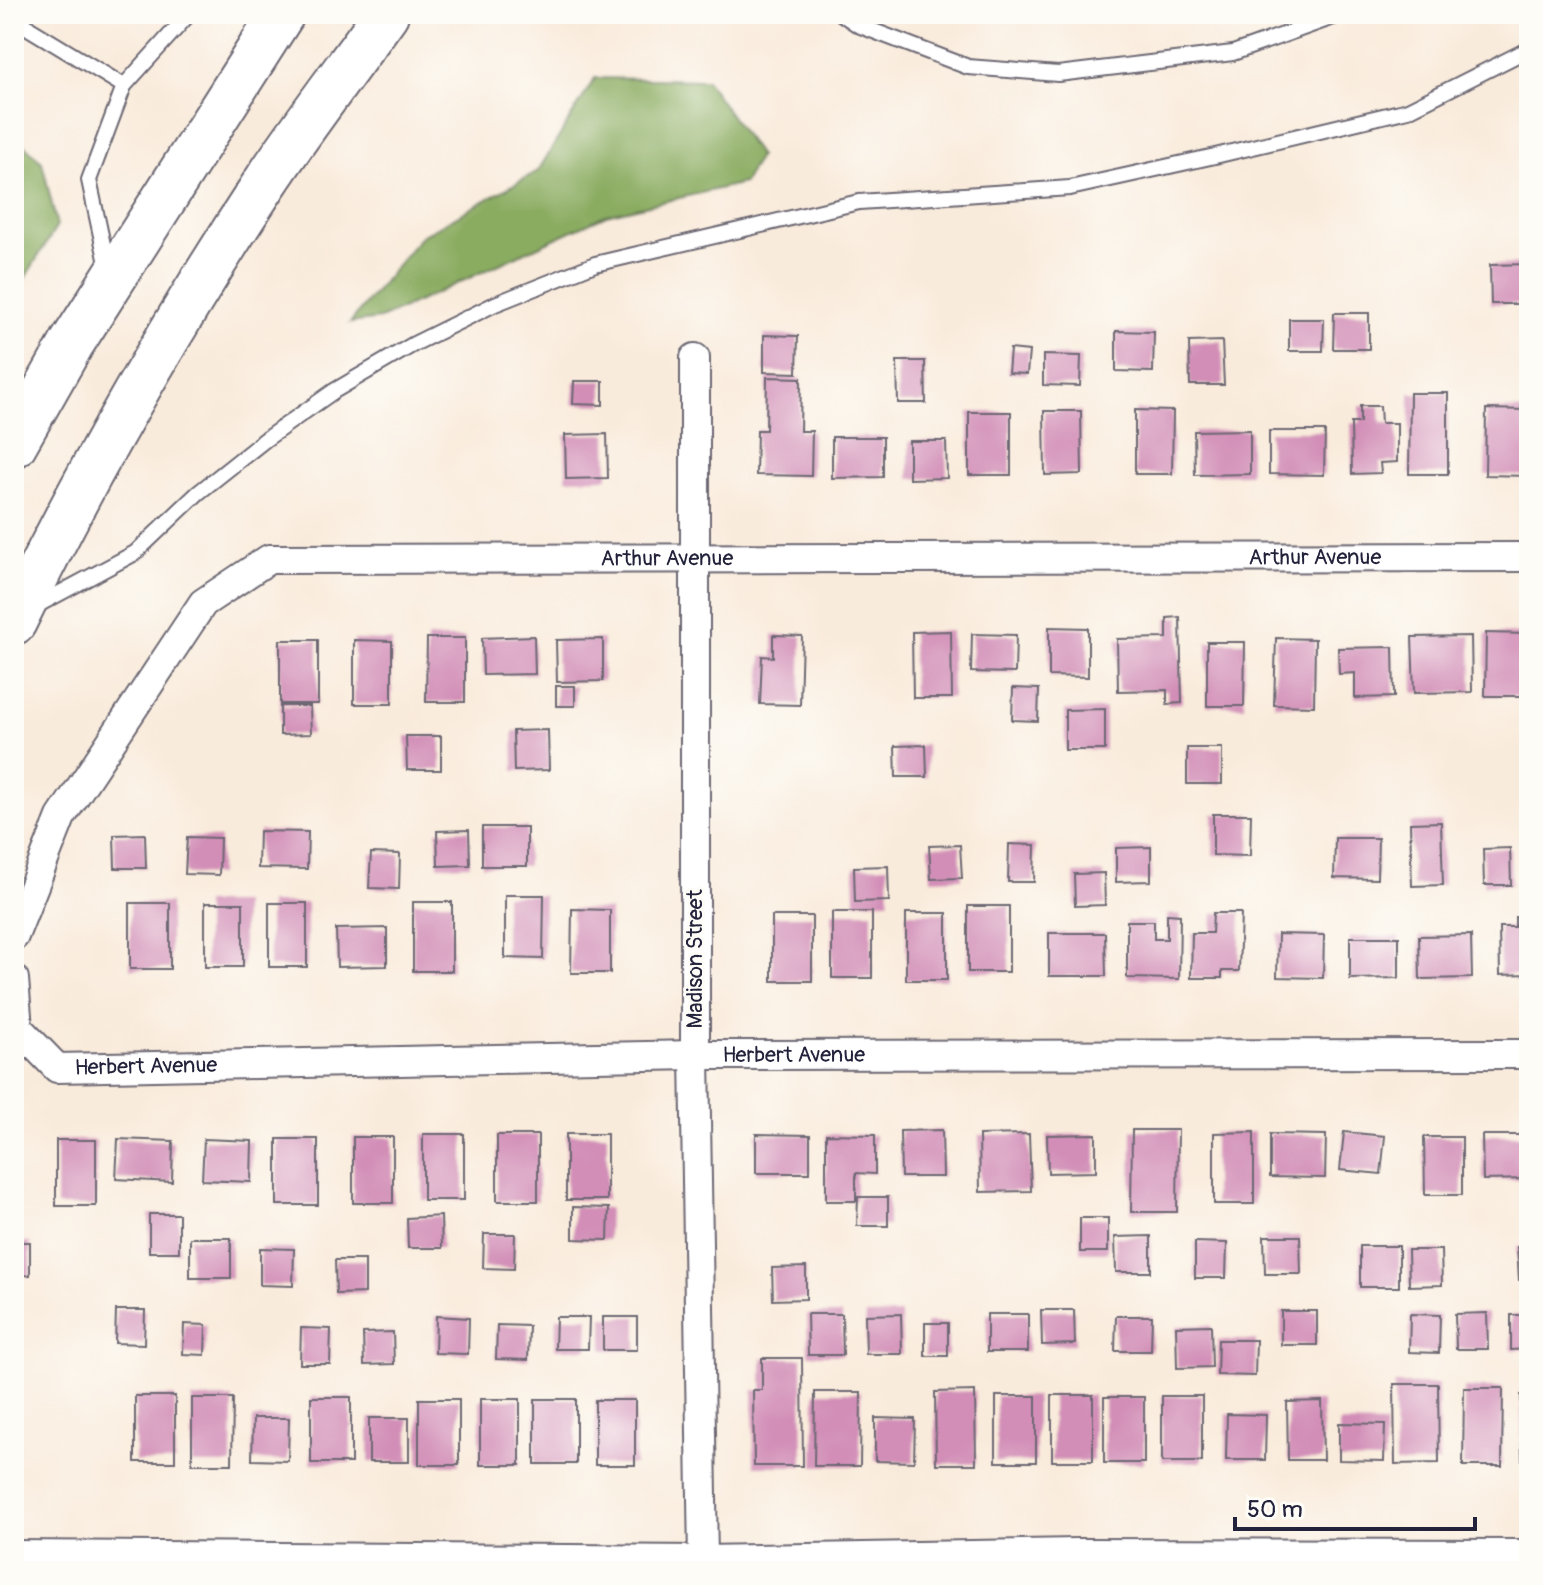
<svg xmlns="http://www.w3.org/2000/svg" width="1543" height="1585" viewBox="0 0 1543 1585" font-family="Pangolin,sans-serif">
	<rect width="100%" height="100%" fill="#fdfcf7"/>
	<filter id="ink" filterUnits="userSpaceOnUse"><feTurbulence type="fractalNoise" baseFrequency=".0125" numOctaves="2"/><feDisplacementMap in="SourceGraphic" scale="16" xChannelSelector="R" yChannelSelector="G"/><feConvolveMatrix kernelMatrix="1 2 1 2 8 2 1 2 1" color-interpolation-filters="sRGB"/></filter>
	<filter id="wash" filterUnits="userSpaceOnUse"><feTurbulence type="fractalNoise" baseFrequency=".006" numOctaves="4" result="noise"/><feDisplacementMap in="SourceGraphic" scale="32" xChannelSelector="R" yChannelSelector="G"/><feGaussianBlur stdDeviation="1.8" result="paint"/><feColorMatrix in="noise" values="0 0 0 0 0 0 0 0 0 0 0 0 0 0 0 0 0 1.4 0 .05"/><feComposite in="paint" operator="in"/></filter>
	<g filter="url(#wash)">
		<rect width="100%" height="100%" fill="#f9ebdb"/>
		<g fill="#8aac61" stroke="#56674e" stroke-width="2">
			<path d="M595,78L706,80L759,156L744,183L606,215L380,319L350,323L421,236L538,171Z"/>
			<path d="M14,135L42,162L57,226L14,296Z"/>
		</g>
		<g id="blocks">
			<g fill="#d28eb7">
				<path d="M1529,264V304H1491L1490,265Z"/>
				<path d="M1334,313H1369V349H1333Z"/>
				<path d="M1289,319H1324L1323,351H1289Z"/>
				<path d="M1116,331L1154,332L1153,372L1116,371Z"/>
				<path d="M764,335L798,336L797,373L764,372Z"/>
				<path d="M1222,341L1224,385H1190L1189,342Z"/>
				<path d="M1010,349L1029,351L1027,374L1008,373Z"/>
				<path d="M1043,355L1081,356L1080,386L1043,385Z"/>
				<path d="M897,361H925L926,403H898Z"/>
				<path d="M767,377L801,378L800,431H812L811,476L756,475L757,430H766Z"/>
				<path d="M574,381H603V405L573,404Z"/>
				<path d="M1410,393H1448V474H1409Z"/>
				<path d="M1360,406H1380L1381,423H1397V462L1380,463L1381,473L1352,474L1351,423H1360Z"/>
				<path d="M1486,409L1529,410V476L1485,475Z"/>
				<path d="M1135,410L1173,411L1172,474H1135Z"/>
				<path d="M1044,411H1081L1082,474L1045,475Z"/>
				<rect x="969" y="412" width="42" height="63"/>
				<path d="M1250,430V474L1195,475L1194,431Z"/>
				<path d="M1269,431H1325L1324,475L1269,474Z"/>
				<path d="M607,434L608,478L566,479L565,435Z"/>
				<path d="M832,437H883V477L832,478Z"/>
				<path d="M909,441H946L947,478L909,479Z"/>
				<path d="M1180,617L1182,703L1167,704V690L1118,691L1117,639L1167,638V618Z"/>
				<path d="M1049,627L1088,628V677L1049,676Z"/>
				<path d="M951,631L952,698H913L912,632Z"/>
				<path d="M1486,633L1529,634V679H1522V696H1485Z"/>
				<path d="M972,634L1016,635L1015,673L971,672Z"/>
				<path d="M773,635L802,636L800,705L760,704L762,656L773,657Z"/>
				<path d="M534,636L535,674L483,675L482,638Z"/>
				<path d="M1471,636L1472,692L1414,693L1412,637Z"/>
				<path d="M427,638H465V702H426Z"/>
				<path d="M1276,638L1315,639L1314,706L1274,705Z"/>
				<path d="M603,639V681L557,682L556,640Z"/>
				<rect x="280" y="640" width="38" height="64"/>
				<path d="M354,640L392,641V704H354Z"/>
				<path d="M1207,642H1245L1244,706H1207Z"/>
				<path d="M1393,647L1394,697L1355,698V673L1339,674L1338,648Z"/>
				<rect x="556" y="686" width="19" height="20"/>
				<path d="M1013,688L1039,689L1038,721L1012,720Z"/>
				<path d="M280,706H310L311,734L280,735Z"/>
				<path d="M1105,709V750H1065V710Z"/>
				<path d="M548,730L549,770L514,771L513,731Z"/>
				<path d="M406,736H441V770H407Z"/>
				<path d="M926,745L927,777H896L895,746Z"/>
				<rect x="1187" y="748" width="35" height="36"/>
				<path d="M1213,814H1251L1250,856L1213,855Z"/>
				<path d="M1441,822L1443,885L1412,886L1410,823Z"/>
				<rect x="482" y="827" width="45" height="39"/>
				<path d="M469,830L470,865L438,866L437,831Z"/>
				<path d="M259,831L308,832L307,869L258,868Z"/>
				<path d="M145,834L146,868H115L114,835Z"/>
				<path d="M187,837L220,838L219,875L185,874Z"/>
				<path d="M1335,838H1378L1377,879L1334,878Z"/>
				<path d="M1009,844L1035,845L1034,882H1008Z"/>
				<path d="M960,845L962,878L931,879L929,846Z"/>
				<path d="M1151,847V881L1116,882V848Z"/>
				<path d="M1510,848L1511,885H1484L1483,849Z"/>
				<path d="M371,853L400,854L399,889L369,888Z"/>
				<path d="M888,866L889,901L855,902L854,867Z"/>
				<path d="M1104,873L1105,905L1075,906L1074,874Z"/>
				<path d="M505,895H544L543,959L505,958Z"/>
				<rect x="413" y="902" width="39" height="69"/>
				<rect x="130" y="903" width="40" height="66"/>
				<rect x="205" y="903" width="38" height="64"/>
				<rect x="269" y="903" width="38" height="64"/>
				<rect x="968" y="906" width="41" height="66"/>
				<path d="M572,909L610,910V973H571Z"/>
				<rect x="832" y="912" width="40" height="66"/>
				<rect x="906" y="913" width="41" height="67"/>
				<path d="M1213,913H1241L1239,971H1222V978H1191L1192,933H1212Z"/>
				<path d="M1167,914L1180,915L1179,979L1127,978V921H1154V939H1167Z"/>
				<rect x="772" y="916" width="40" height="65"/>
				<path d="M1515,917H1529V974L1500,975L1499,927H1515Z"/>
				<path d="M387,928V966L337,967L336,929Z"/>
				<path d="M1049,933H1105L1106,976H1049Z"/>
				<path d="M1278,934L1324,935L1323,978L1277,977Z"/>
				<path d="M1471,935L1472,978L1420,979L1419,936Z"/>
				<path d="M1350,937H1399V978L1350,979Z"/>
				<path d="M942,1130L943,1177H901L900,1131Z"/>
				<path d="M1132,1130H1178L1177,1212H1131Z"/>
				<path d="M1254,1132V1204H1214V1133Z"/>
				<path d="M1344,1132L1385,1136L1381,1174L1340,1170Z"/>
				<rect x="423" y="1134" width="41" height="66"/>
				<rect x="566" y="1134" width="41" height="66"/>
				<path d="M756,1134L810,1135V1173H756Z"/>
				<path d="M826,1134L875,1135V1174L856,1173V1201H826Z"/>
				<path d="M1029,1134L1031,1191L980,1192L979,1135Z"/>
				<path d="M1096,1134V1172L1048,1173L1047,1135Z"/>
				<path d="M1270,1134L1326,1135L1325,1178L1270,1177Z"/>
				<rect x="497" y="1135" width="41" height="66"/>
				<path d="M1482,1135H1529V1179L1483,1180Z"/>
				<rect x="353" y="1137" width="40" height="66"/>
				<path d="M1424,1137H1462V1195H1425Z"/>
				<path d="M118,1139L173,1141L172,1182L116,1179Z"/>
				<path d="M204,1139L252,1141L251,1182L202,1180Z"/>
				<rect x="277" y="1139" width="41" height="66"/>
				<rect x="56" y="1140" width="40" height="66"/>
				<path d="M858,1197H888V1226H857Z"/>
				<path d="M573,1207L609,1208L608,1240L573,1239Z"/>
				<rect x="149" y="1214" width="30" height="38"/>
				<path d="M441,1216L442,1248H408L407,1218Z"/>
				<rect x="1080" y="1218" width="28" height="34"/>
				<path d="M484,1234H515L514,1269L483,1268Z"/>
				<path d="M1151,1236V1272H1116L1115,1237Z"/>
				<path d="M1264,1236H1300L1301,1274H1265Z"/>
				<rect x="190" y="1238" width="41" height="40"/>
				<path d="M14,1242H30V1275L14,1276Z"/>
				<path d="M1195,1242L1227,1243L1226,1278H1195Z"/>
				<rect x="1360" y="1246" width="39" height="41"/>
				<path d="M1517,1247H1529V1279L1519,1280Z"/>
				<path d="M260,1248L294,1249L293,1286L260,1285Z"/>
				<path d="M1408,1250H1441L1442,1285L1409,1286Z"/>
				<path d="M335,1260H365V1293L336,1294Z"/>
				<path d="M806,1267V1299L773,1300L772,1268Z"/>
				<path d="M116,1310H145L144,1344L115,1343Z"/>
				<path d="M1041,1310H1074L1075,1344L1042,1345Z"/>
				<rect x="1281" y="1311" width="36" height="34"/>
				<path d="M1487,1313L1488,1349H1456L1455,1314Z"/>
				<path d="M807,1314H842L843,1355H808Z"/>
				<path d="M901,1314L902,1354H866L865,1315Z"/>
				<rect x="987" y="1314" width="41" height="38"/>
				<path d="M1410,1314L1440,1315L1439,1353L1409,1352Z"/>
				<path d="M1511,1315H1529V1349L1511,1350Z"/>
				<path d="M436,1316L469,1318L468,1354L435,1353Z"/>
				<path d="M1116,1316H1152L1151,1351H1115Z"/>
				<path d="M556,1317H589L588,1349H555Z"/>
				<rect x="603" y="1317" width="34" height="33"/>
				<rect x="925" y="1323" width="23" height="33"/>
				<path d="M184,1324L206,1325L205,1355L183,1354Z"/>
				<path d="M497,1325L529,1326L528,1360L496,1359Z"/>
				<path d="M1211,1325L1212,1367L1177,1368L1176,1326Z"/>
				<path d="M301,1328L331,1329L330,1364H300Z"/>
				<path d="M393,1332L394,1364L364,1365L363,1333Z"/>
				<path d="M1218,1340H1256L1255,1376L1217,1375Z"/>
				<path d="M762,1358H802L803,1466H754L753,1390H762Z"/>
				<path d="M1394,1384H1438L1439,1463L1395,1464Z"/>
				<path d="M1464,1388H1503L1502,1466H1463Z"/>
				<path d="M975,1391L976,1464H936L935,1392Z"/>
				<path d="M815,1392H861L860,1466H814Z"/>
				<rect x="1052" y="1395" width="41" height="66"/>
				<path d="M1521,1395H1529V1460H1522Z"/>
				<rect x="135" y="1396" width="40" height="66"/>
				<rect x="996" y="1396" width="40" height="66"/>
				<rect x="1162" y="1396" width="40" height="66"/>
				<rect x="311" y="1397" width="40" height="66"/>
				<rect x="1104" y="1397" width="40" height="66"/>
				<path d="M192,1398H233L232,1464H192Z"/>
				<rect x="419" y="1399" width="40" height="66"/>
				<rect x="480" y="1399" width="40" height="66"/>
				<rect x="535" y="1399" width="41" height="65"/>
				<rect x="595" y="1400" width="40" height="65"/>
				<path d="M1322,1401L1323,1460H1288L1287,1402Z"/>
				<path d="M1227,1414L1266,1415L1265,1460H1226Z"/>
				<path d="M253,1418H289L288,1461L252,1460Z"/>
				<rect x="369" y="1418" width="40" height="44"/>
				<path d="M875,1418L915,1419L914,1462L875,1461Z"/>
				<path d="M1339,1423L1385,1424L1384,1461L1339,1460Z"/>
			</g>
		</g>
	</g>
	<g filter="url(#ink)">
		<use href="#blocks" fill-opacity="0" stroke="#6d6873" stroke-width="2"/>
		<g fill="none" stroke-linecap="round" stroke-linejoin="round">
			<g stroke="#6d6873" stroke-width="18">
				<g id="service">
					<path d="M842,14L858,25L968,67L1058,74L1233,53L1342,14"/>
					<path d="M14,15L30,29L124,86"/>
					<path d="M108,268L89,180L124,86L189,14"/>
					<path d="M34,607L135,553L198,493L266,439L334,391L414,344L495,304L595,264L859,202L1070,188L1215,156L1408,110L1529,49"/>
				</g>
			</g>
			<g stroke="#6d6873" stroke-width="32">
				<g id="minor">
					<path d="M695,358V1055L703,1560"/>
					<path id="s1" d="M14,936L61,817L203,603L269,559L1529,557"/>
					<path id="s2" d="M14,979L18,1028L57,1068L695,1055L1529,1054"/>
					<path d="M14,1555L703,1560L1077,1553L1529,1554"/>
				</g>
			</g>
			<g stroke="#6d6873" stroke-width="48">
				<g id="motorway">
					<path d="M14,445L72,343L282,14"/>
					<path d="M14,622C87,471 173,323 265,183C303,125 346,70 386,14"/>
				</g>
			</g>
			<use href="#service" stroke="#fff" stroke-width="14"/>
			<use href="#minor" stroke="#fff" stroke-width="28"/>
			<use href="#motorway" stroke="#fff" stroke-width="44"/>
		</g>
	</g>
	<g text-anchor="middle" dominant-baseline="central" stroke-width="6" stroke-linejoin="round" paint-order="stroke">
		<g font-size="22" fill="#22223b" stroke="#fdfcf7">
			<text stroke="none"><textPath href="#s1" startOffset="862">Arthur Avenue</textPath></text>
			<text stroke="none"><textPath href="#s1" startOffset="1510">Arthur Avenue</textPath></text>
			<text transform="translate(695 959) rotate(-90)">Madison Street</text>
			<text stroke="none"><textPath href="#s2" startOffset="842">Herbert Avenue</textPath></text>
			<text stroke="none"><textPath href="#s2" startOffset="194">Herbert Avenue</textPath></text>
		</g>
	</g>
	<rect width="1543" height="1585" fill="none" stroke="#fdfcf7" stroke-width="48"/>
	<path d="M1235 1517v12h240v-12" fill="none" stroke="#22223b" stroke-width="4"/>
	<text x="1247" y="1517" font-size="24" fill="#22223b" stroke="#fdfcf7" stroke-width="6" paint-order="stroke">50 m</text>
</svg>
